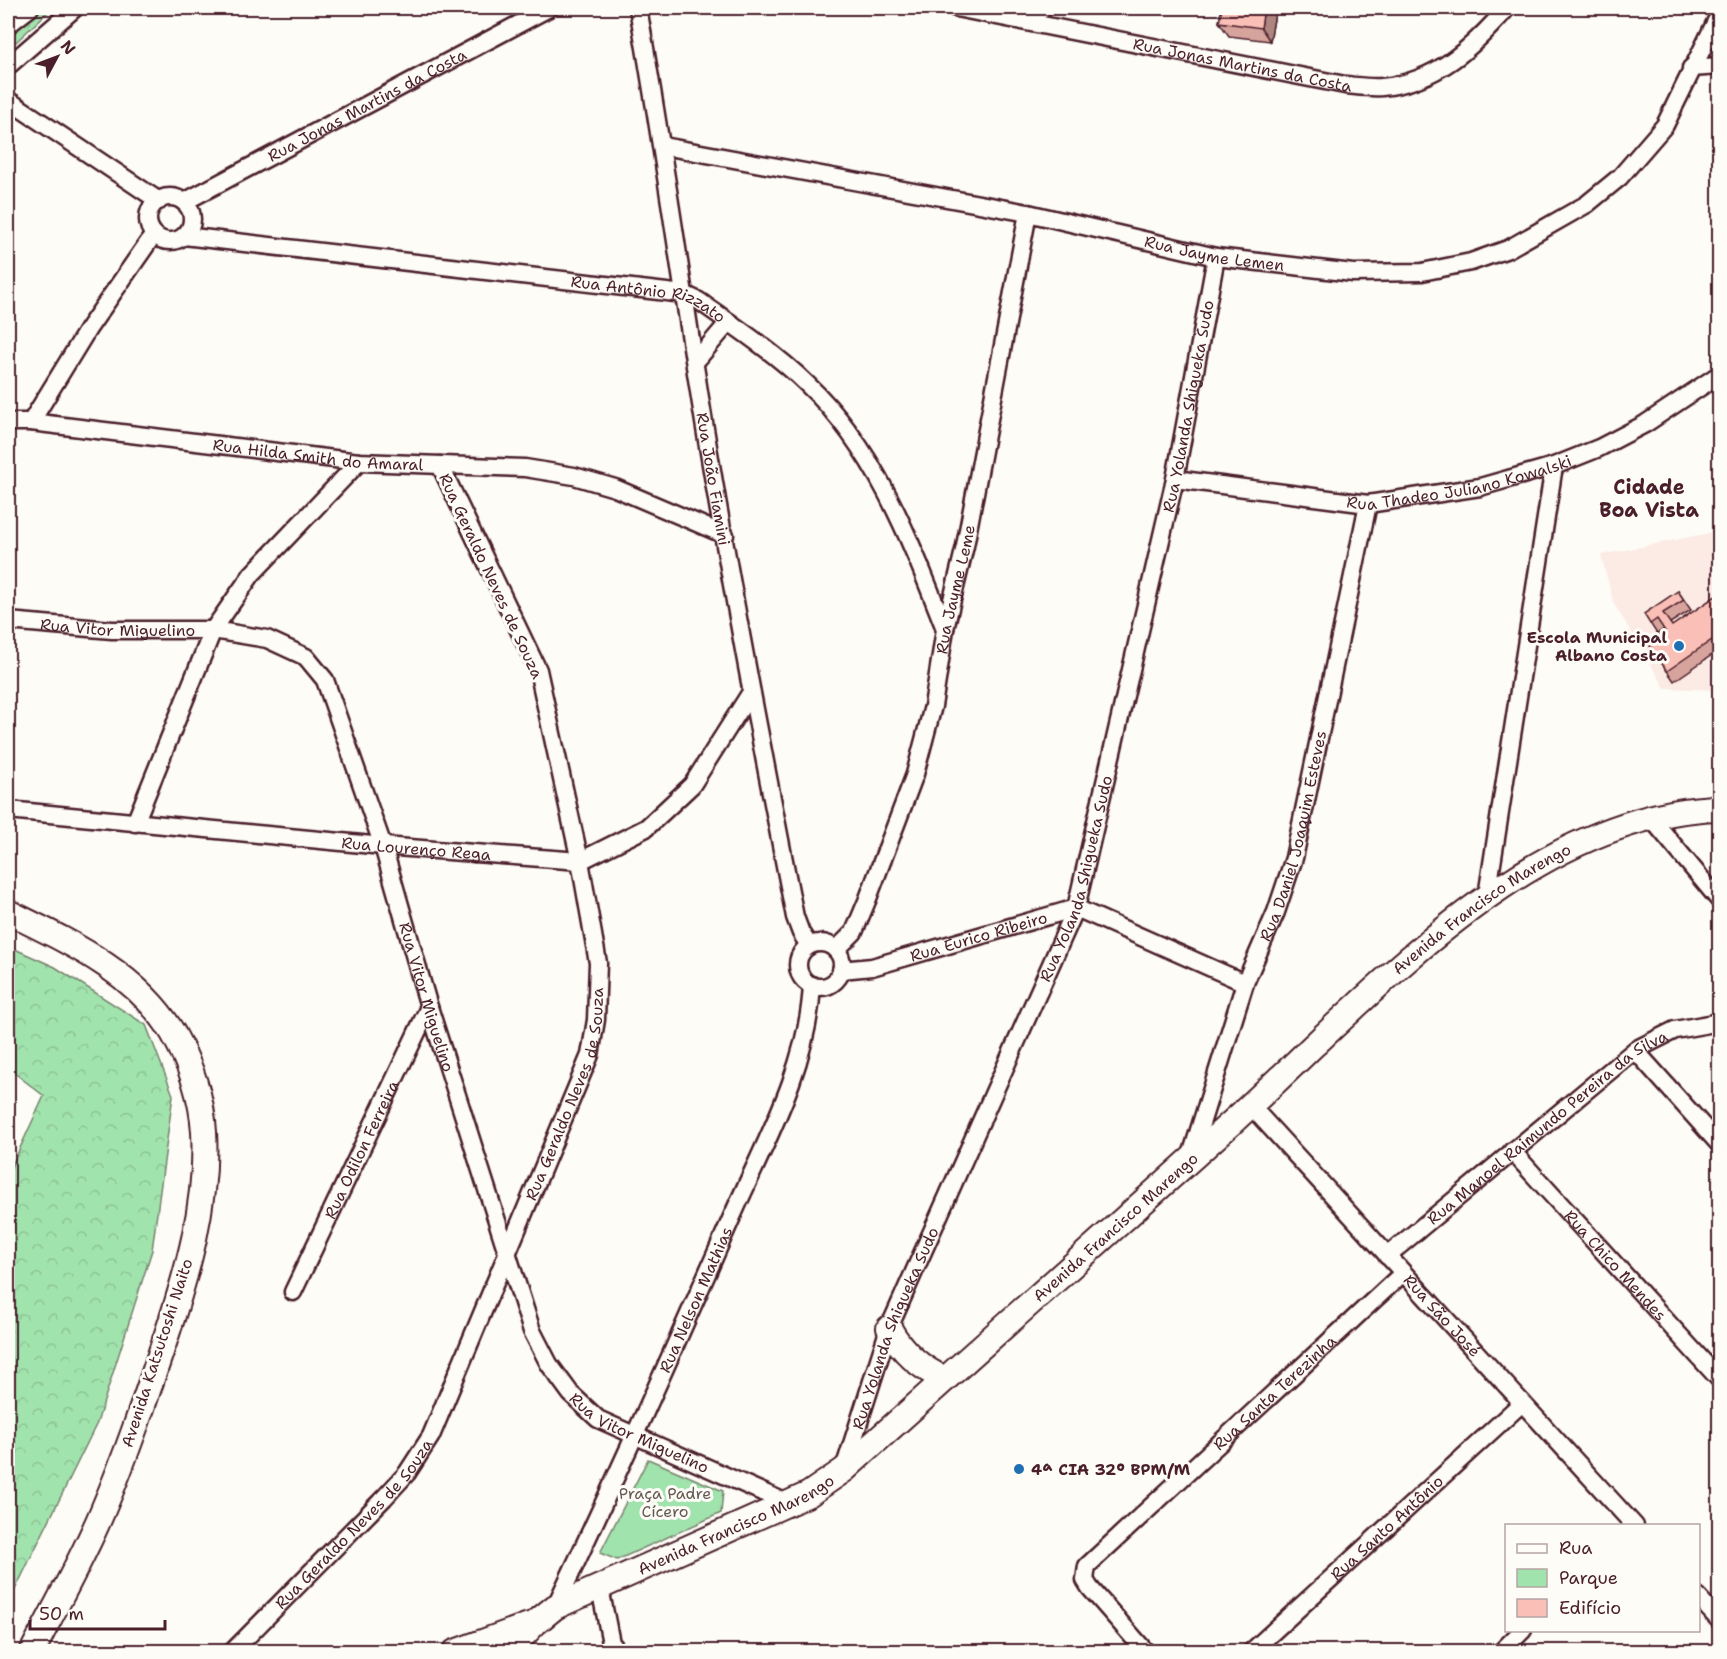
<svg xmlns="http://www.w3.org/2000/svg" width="1727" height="1659" viewBox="0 0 1727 1659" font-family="'Shantell Sans',sans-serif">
	<defs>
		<pattern id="grass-tufts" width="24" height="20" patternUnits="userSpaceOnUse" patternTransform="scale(1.5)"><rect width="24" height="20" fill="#a1e3ad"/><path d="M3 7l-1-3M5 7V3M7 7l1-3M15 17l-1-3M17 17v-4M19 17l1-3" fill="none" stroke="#8cc295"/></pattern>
		<pattern id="forest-crowns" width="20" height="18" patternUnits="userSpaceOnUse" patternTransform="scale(1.5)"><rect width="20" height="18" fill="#a1e3ad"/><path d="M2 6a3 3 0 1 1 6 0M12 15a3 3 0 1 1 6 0" fill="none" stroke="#8cc295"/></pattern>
	</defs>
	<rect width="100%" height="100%" fill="#fdfcf7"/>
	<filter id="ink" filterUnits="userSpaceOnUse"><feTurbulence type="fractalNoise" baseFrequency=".0167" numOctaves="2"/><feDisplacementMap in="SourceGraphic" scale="12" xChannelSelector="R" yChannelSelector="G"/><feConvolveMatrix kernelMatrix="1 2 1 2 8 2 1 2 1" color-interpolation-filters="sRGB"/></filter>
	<g filter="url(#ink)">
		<path fill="#fceae4" d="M1719,531V690L1665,688L1614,604L1601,555Z"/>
		<path fill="url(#grass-tufts)" stroke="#76816c" stroke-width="1.5" d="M38,8H52L16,42L9,40V32Z"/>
		<path fill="url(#forest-crowns)" stroke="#76816c" stroke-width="1.5" d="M8,946L55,967L146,1025L173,1095L152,1250L97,1423L8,1604V1174L44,1096L8,1068Z"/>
		<path fill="#a1e3ad" stroke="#76816c" stroke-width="1.5" d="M648,1459L723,1491L721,1513L617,1560L600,1553Z"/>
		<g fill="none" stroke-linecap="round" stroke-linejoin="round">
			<g stroke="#4a1f2b" stroke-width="21">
				<g id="minor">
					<path id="s1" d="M638,8C659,125 676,242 694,360C723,546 759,732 795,917L801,933L809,945"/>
					<path id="s2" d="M956,8L1345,85C1357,86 1370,88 1382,87C1437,82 1473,47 1507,8"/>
					<path d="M1024,21L1044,8"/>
					<path d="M8,25L30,8"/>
					<path d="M8,66L75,8"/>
					<path d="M1691,68L1720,66"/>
					<path d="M8,100L159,201"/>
					<path id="s3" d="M663,146L1028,213L1216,257L1353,273L1422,272L1471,262L1508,249L1587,204L1620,177L1665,125L1720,13"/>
					<circle cx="170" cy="219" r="22"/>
					<path id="s4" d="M184,202L549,8"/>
					<path id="s5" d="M184,236L684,294L699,301C736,327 775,353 807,384C877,450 911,542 945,629"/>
					<path d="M695,362L729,322"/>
					<path id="s6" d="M8,422H31L359,462L525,468L574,476L615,488L725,535"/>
					<path d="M31,422L88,329L154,234"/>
					<path id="s7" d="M1175,479L1368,504L1480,487L1554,466L1599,448L1645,424L1720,374"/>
					<path id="s8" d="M8,621L112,630H213L267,639L306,657L325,680L383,846L429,1007L532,1331L549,1364L571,1394L598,1419L787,1503"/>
					<path id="s9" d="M8,810L383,846L580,861L646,828L692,785L751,692"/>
					<path d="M1651,818L1720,901"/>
					<path d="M135,823L213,630L252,574L359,462"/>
					<path d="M1487,896L1554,466"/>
					<circle cx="820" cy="965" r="22"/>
					<path id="s10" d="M836,950L854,932L867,901L915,774L933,706L945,629L965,546L1028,213"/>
					<path id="s11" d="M841,970L872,967L1076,908L1245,983"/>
					<path d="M1635,1050L1720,1145"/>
					<path id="s12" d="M1250,1105L1635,1526"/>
					<path id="s13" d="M1512,1151L1720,1380"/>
					<path id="s14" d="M1190,1159L1245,983L1276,912L1294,858L1368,504"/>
					<path id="s15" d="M1387,1256L1635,1050L1675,1030L1720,1022"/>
					<path id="s16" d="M293,1292L429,1007"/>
					<path id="s17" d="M844,1469L889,1328L1076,908L1175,479L1216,257"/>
					<path d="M600,1588L611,1643L619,1652"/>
					<path d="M1698,1597L1720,1621"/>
					<path id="s18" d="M555,1607C616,1479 674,1349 731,1219C764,1144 808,1068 812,985"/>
					<path id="s19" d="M232,1652L384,1498L407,1473L431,1436L590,1055L596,1020L598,963L580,861L538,670L440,465"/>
					<path id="s20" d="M1146,1652L1090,1588L1085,1580L1087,1566L1403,1273"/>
					<path id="s21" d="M1251,1652L1522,1403"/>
					<path d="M1501,1652L1523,1630"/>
				</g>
			</g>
			<g stroke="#4a1f2b" stroke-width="28">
				<g id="secondary">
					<path d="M8,912C69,942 136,972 173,1033C190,1063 202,1098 204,1132C208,1202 187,1274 165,1340C146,1397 127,1454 103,1510C83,1558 56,1605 32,1652"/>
					<path d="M889,1328C902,1352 920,1368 945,1379"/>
					<path d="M455,1652L529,1625"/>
					<path id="s22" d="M508,1652L534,1624L555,1607L809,1494L844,1470C959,1366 1075,1263 1190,1160C1232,1123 1273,1085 1313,1046C1423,943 1559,812 1720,808"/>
				</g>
			</g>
			<use href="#minor" stroke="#fdfcf7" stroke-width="16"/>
			<use href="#secondary" stroke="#fdfcf7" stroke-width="24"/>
		</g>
		<g fill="#d7a49d" stroke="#4a1f2b" stroke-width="1.5">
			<path d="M1222,8H1276L1270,41L1229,36L1219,22Z"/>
			<path d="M1678,591L1691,610L1670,623L1672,626L1719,594V650L1674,681L1648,643L1665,631L1664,629L1657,634L1644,614Z"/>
		</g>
		<path fill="#af867f" stroke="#4a1f2b" stroke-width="1.5" d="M1264,8H1276L1270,41L1261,28Z"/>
		<g fill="#fabfb6" stroke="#4a1f2b" stroke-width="1.5">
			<path d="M1222,8H1264L1261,28L1219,22Z"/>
			<path d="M1678,591L1684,600L1663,613L1672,626L1719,594V635L1667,671L1648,643L1665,631L1657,619L1650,624L1644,614Z"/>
		</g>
	</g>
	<g fill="#1f6fb2" stroke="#fdfcf7" stroke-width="2">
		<circle cx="1679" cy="646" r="6"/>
		<circle cx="1019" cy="1469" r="6"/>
	</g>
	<g text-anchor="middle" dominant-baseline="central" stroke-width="6" stroke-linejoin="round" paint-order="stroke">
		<g font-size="16" fill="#4a1f2b" stroke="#fdfcf7">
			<text stroke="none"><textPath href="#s2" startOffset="292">Rua Jonas Martins da Costa</textPath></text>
			<text stroke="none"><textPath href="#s4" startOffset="207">Rua Jonas Martins da Costa</textPath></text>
			<text stroke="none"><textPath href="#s3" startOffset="562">Rua Jayme Lemen</textPath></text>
			<text stroke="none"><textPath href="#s5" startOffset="470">Rua Antônio Rizzato</textPath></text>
			<text stroke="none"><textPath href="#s17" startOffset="1122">Rua Yolanda Shigueka Sudo</textPath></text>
			<text stroke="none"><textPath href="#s6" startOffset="312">Rua Hilda Smith do Amaral</textPath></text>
			<text stroke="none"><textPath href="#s1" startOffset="477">Rua João Fiamini</textPath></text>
			<text stroke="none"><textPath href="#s7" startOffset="288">Rua Thadeo Juliano Kowalski</textPath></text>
			<text transform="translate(491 576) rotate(65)">Rua Geraldo Neves de Souza</text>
			<text stroke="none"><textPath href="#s10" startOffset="384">Rua Jayme Leme</textPath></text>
			<text stroke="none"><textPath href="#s8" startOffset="110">Rua Vitor Miguelino</textPath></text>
			<text stroke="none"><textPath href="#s14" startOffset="340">Rua Daniel Joaquim Esteves</textPath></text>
			<text stroke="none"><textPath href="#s9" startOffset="410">Rua Lourenço Rega</textPath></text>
			<text stroke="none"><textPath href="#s17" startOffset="636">Rua Yolanda Shigueka Sudo</textPath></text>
			<text stroke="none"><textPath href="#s22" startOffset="1236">Avenida Francisco Marengo</textPath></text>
			<text stroke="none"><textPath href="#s11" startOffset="142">Rua Eurico Ribeiro</textPath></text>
			<text stroke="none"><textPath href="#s8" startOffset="666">Rua Vitor Miguelino</textPath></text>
			<text stroke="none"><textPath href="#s19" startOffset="663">Rua Geraldo Neves de Souza</textPath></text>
			<text stroke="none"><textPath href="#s15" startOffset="206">Rua Manoel Raimundo Pereira da Silva</textPath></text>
			<text stroke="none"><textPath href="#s16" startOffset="158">Rua Odilon Ferreira</textPath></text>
			<text stroke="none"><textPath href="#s22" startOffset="750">Avenida Francisco Marengo</textPath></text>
			<text stroke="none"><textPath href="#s13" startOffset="154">Rua Chico Mendes</textPath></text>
			<text stroke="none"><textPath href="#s18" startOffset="338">Rua Nelson Mathias</textPath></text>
			<text stroke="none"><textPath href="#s12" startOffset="285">Rua São José</textPath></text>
			<text stroke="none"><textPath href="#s17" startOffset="150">Rua Yolanda Shigueka Sudo</textPath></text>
			<text transform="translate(157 1353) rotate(-72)">Avenida Katsutoshi Naito</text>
			<text stroke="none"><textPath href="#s20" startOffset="364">Rua Santa Terezinha</textPath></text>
			<text stroke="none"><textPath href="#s8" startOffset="1170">Rua Vitor Miguelino</textPath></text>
			<text stroke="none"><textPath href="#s19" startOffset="177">Rua Geraldo Neves de Souza</textPath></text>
			<text stroke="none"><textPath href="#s22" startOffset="264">Avenida Francisco Marengo</textPath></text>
			<text stroke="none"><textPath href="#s21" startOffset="184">Rua Santo Antônio</textPath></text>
		</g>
		<g font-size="16" font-weight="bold" fill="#4a1f2b" stroke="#fdfcf7" text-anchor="end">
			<text x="1667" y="637">Escola Municipal<tspan x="1667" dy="18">Albano Costa</tspan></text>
			<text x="1031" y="1469" text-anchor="start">4ª CIA 32º BPM/M</text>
		</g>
		<g font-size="16" fill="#645a52" stroke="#fdfcf7">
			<text x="665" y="1493">Praça Padre<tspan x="665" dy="18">Cícero</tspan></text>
		</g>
		<g font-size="20" font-weight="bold" fill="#4a1f2b" stroke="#fdfcf7">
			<text x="1649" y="487">Cidade<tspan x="1649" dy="23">Boa Vista</tspan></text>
		</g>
	</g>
	<rect width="1727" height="1659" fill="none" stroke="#fdfcf7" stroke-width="30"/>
	<rect x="15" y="15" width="1697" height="1629" fill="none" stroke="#4a1f2b" stroke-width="2" filter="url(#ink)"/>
	<rect x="1505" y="1524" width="195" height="108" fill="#fdfcf7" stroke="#b5a4a5" stroke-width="1.5"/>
	<rect x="1517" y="1544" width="30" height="9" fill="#fdfcf7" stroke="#b5a4a5" stroke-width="1.5"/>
	<text x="1559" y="1554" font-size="18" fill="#4a1f2b">Rua</text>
	<rect x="1517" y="1569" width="30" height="18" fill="#a1e3ad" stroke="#b5a4a5" stroke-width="1.5"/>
	<text x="1559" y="1584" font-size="18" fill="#4a1f2b">Parque</text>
	<rect x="1517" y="1599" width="30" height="18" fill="#fabfb6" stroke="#b5a4a5" stroke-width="1.5"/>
	<text x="1559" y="1614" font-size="18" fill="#4a1f2b">Edifício</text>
	<g transform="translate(57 57) rotate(49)" stroke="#fdfcf7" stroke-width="4.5" paint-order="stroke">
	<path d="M0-4.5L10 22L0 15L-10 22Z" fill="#4a1f2b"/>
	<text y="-9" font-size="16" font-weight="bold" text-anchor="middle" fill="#4a1f2b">N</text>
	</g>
	<path d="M30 1620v9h135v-9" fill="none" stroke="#4a1f2b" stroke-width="3"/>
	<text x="39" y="1620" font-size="18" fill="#4a1f2b" stroke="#fdfcf7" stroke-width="4.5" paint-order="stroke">50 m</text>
</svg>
